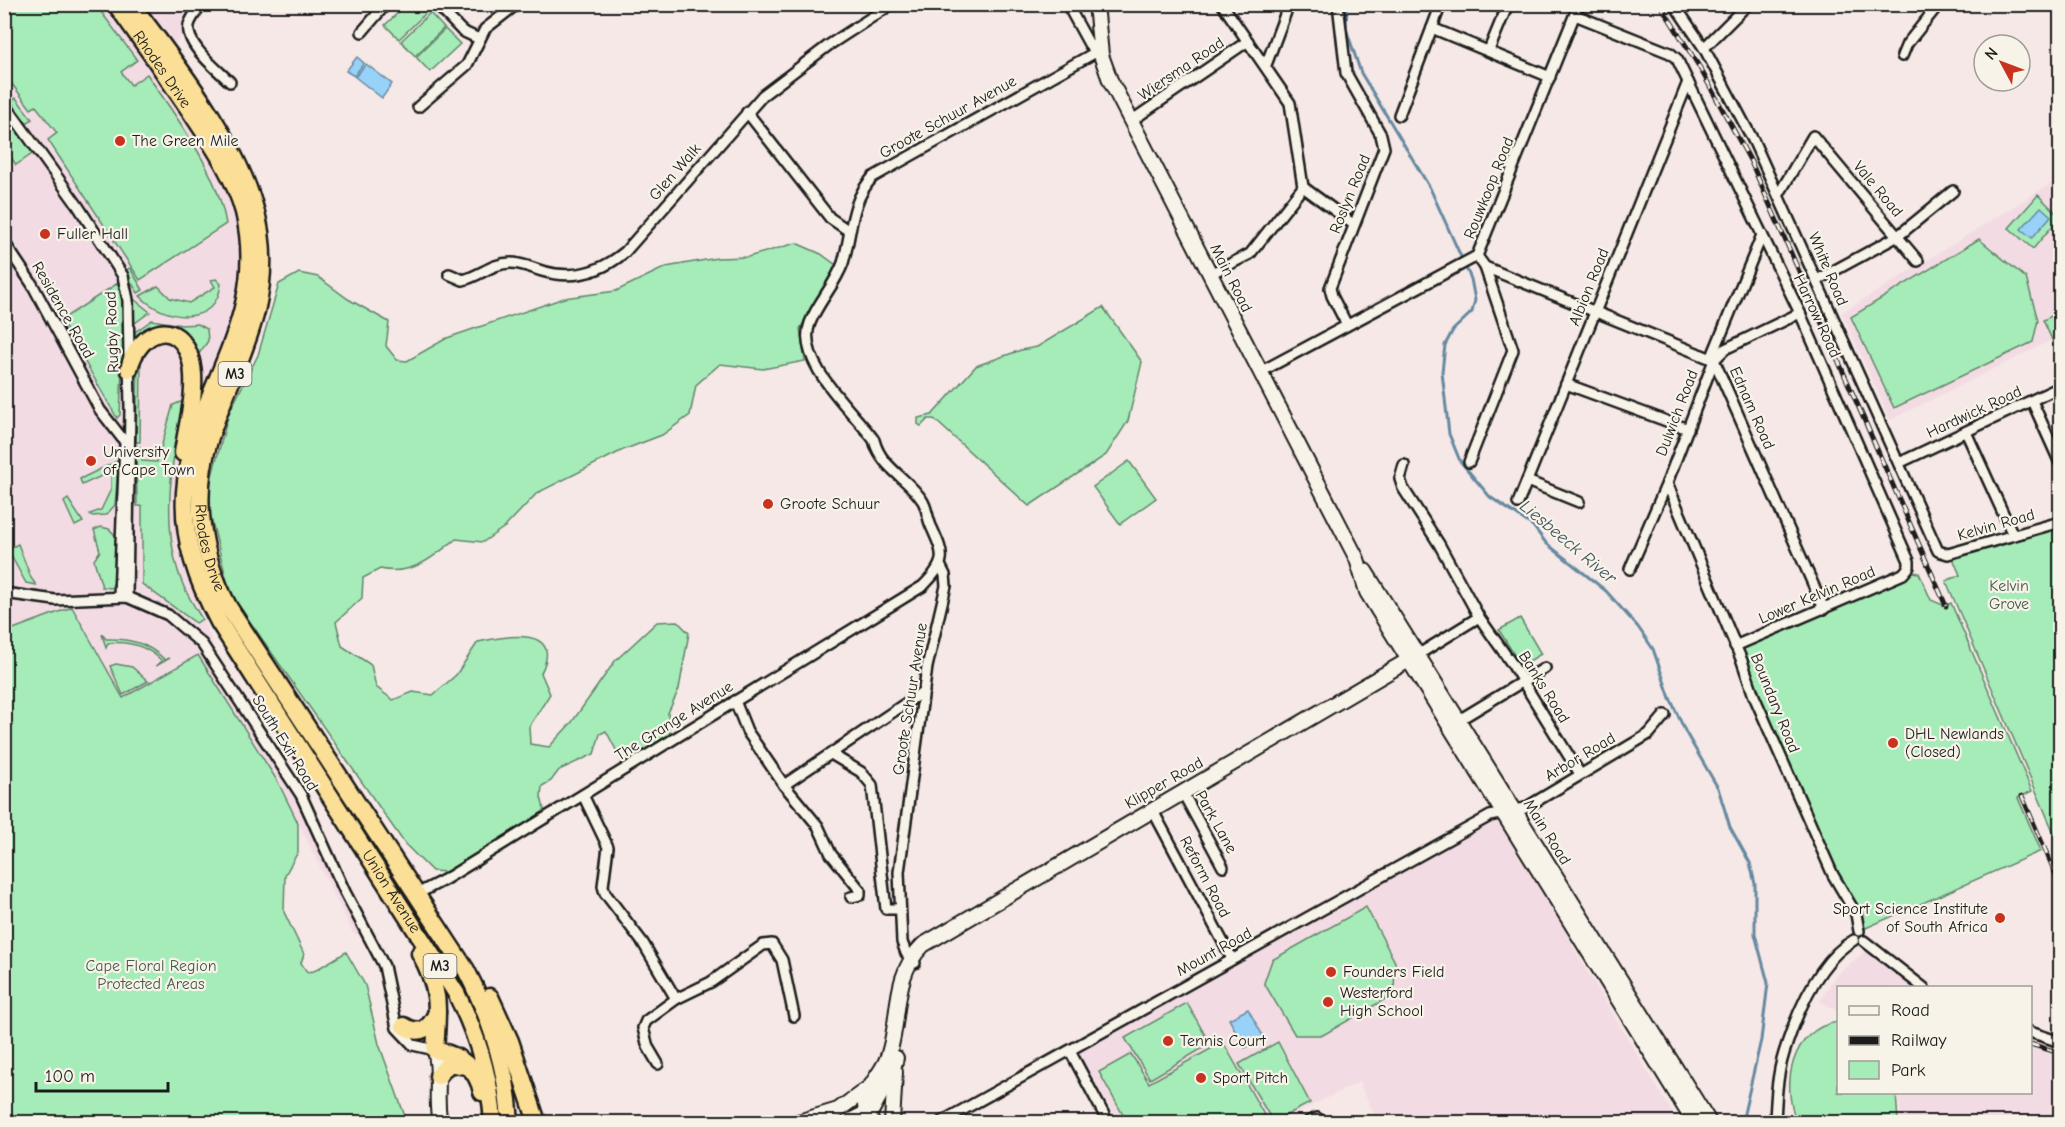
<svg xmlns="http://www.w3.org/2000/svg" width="2065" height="1127" viewBox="0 0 2065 1127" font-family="'Comic Neue',sans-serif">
	<rect width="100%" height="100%" fill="#f5e8e6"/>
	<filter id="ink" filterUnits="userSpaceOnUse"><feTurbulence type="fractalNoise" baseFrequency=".0167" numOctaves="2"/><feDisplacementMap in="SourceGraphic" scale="12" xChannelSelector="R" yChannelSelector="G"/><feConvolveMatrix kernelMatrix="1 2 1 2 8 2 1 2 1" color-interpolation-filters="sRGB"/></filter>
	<g filter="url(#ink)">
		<g fill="#f3dbe3">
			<path d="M5,5H106L180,110L226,189L236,215L242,260L237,309L205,394L179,447L173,504L178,552L215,650L312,804L349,890L378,941L353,933L278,782L199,655L123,698L73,607L5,632Z"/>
			<path d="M145,5H198L186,34L173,45Z"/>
			<path d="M2060,178V358L2052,340L1890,420L1842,313Z"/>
			<path d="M1496,806L1504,807L1578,956L1678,1122H1378L1359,1082L1279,1122H1118L1078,1053L1080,1047Z"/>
			<path d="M1871,947L1924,987L1838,988V1011L1820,1001L1837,974Z"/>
			<path d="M2031,1032L2060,1042V1122H1901L1898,1093L2030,1092Z"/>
		</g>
		<g fill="#a6ecb8" stroke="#61846a" stroke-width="1.5">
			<path d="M5,4L96,5L137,60L121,72L131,85L147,74C177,119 217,169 226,224L140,280L48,140L57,133L36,106L31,109L5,75Z"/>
			<path d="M406,5H422L428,11L399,39L385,25Z"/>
			<path d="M430,13L444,28L415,56L401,41Z"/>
			<path d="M445,29L460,44L430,72L416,57Z"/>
			<path d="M16,98L32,119L27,123L11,102Z"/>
			<path d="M4,111L35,152L16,165L5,148Z"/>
			<path d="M2038,195L2060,217L2033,249L2009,228Z"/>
			<path d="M1979,239L2026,278L2038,320L2033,342L1894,408L1851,317Z"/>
			<path d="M796,243L821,254L836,265L800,329L805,361L763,369L720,364L696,385L690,415L662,435L623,450L537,493L506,526L483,542L456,539C432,558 412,576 380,569L363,578L362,598L336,622L342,646L371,665L376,687L393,700L413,692L433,695L456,675L478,642C504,636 565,625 541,673L550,694L529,727L530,744L549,747L572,722L615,661L657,622L677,621L689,633L679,689L668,713L670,735L623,763L606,731L600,734L594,754L559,770L551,781L542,786L541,797L545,813L448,872L432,871L405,844L230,593L206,498L229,413L258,355L279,284L299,273L318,277L348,299L389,322L386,346L397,360L407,361L447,338L564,298L616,291L666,267L717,258L748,257Z"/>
			<path d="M130,268L143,290L138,293L124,271Z"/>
			<path d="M216,279L221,284C216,328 164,321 140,296L158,286L170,298L189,303L215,287L211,280Z"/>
			<path d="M121,281L125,298L120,415L117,418L61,320Z"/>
			<path d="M135,300L150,312L132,325V301Z"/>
			<path d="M1103,307L1142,362L1128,421L1106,455L1029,506L934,419H928L921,426L918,424V418L932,415L976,366L1021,350L1037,347Z"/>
			<path d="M2060,312V357L2043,320Z"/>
			<path d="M152,320L182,325L198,324L207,329L208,341L196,358L182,338L131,343L135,332Z"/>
			<path d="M138,356L141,359L140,442H136Z"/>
			<path d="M183,401C172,459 159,531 184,587C189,598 196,609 202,619L196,623L142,584V506H137L136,447H141L142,461L157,462L173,405Z"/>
			<path d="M117,461L118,466L111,468L110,472L82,485L80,479Z"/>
			<path d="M1129,461L1156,498L1120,524L1093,487Z"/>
			<path d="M118,469L115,505L106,515L92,516L90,514L101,510L111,489V473Z"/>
			<path d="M68,499L83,522L75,526L64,502Z"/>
			<path d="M101,527L109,529L117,537L116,578L111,588L102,587L94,560L100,551L94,530Z"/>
			<path d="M2060,527V847L1946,581L1960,575L1952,556Z"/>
			<path d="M18,544L31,578L36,585L26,583L9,552L10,548Z"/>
			<path d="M1906,571L1919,573L1931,600L1945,606L1951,603L2032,791L2018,798L2041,851L1859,931L1848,899L1735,646Z"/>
			<path d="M72,607L123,698L198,655L278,782L298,823V852L285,875L284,912L304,954L301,963L307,972L314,971L346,952L365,985L379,1044L407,1122H5V632Z"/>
			<path d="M1520,618L1541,654L1521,666L1499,630Z"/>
			<path d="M102,634L106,639C129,638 148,643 165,660L170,658L156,666L162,661C147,646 129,641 108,643L106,648Z"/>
			<path d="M116,664L132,667L148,681L123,695L110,666Z"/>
			<path d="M1366,907L1395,962L1394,994L1323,1035H1295L1264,983L1272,960Z"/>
			<path d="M1187,1003L1210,1044L1150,1079L1125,1038Z"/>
			<path d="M1838,1022V1092L1896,1093L1898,1122H1797C1780,1084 1792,1028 1838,1022Z"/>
			<path d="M1223,1042L1268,1122H1127L1099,1072L1131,1054L1149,1083Z"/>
			<path d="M1278,1042L1310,1103L1273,1122L1239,1064Z"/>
		</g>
		<g fill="#98d2f8" stroke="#6689a0" stroke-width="1.5">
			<path d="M357,57L364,63L354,76L346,71Z"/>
			<path d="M366,64L392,84L382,98L355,77Z"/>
			<path d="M2041,207L2051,216L2032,238L2021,229Z"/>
			<path d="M1248,1009L1264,1038L1245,1048L1229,1019Z"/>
		</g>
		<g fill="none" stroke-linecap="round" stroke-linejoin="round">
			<path stroke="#6689a0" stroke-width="3" d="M1347,4L1346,29L1361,73L1430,188L1471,279L1475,300L1472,312L1453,330L1445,345L1442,372L1449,434L1460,461L1490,497L1533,526L1546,543L1606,591L1638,627L1653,649L1670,698L1686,733L1718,788L1730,827L1750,863L1755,884V934L1768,983L1761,1040L1742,1122"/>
			<g stroke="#1c1c1c" stroke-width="14">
				<g id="minor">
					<path d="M201,4C197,11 191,18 189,25C185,45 217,69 230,82"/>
					<path d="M436,4L462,31L479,39"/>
					<path d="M1067,4L1089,44L1099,54"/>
					<path d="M1338,4L1346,73L1381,135L1384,148L1330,288L1332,296L1347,325"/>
					<path d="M1674,4L1704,48L1754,142L1938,551L1948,554L2060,522"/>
					<path d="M1575,15L1670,53L1677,59L1800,313L1909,561V567L1903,574L1735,646"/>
					<path d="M1432,28L1550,77"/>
					<path d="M362,32L386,4"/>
					<path d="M1704,48L1748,4"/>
					<path d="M1489,50L1508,4"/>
					<path d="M1902,56L1907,44L1939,4"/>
					<path d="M1266,65L1289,4"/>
					<path d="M4,103L78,206L123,276L128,300L130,409L127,597"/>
					<path d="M418,107L467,65L485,29L517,4"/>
					<path d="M747,112L830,218L849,231"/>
					<path d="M1399,115L1441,4"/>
					<path d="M1131,121L1248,41"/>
					<path d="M1303,187L1353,224"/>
					<path d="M1779,194L1813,136L1918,261"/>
					<path d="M4,242L32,284L100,410L125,442L119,596"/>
					<path d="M1477,256L1485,267L1714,360L1824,609"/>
					<path d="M449,274L463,280C480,276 492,263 511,263C522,263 532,268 542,271C573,280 601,272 625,252L763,95L829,45L892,4"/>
					<path d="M1210,274L1250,254L1303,187L1290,103L1222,4"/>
					<path d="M1817,280L1898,236L1953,191"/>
					<path d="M1711,359L1762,235"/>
					<path d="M1260,372L1477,256L1579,4"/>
					<path d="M1566,384L1688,429"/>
					<path d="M2032,401L2060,463"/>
					<path d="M1966,432L2013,535"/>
					<path d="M1469,462L1513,350L1485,267"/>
					<path d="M1899,463L2060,387"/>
					<path d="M1404,465L1400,479L1403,488L1439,544L1479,617L1512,664L1580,774"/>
					<path d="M1527,481L1579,502"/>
					<path d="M1667,483L1742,661L1754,696L1833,875L1856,914L1859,931"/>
					<path d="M1518,503L1688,82"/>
					<path d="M1630,569L1667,483L1714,360L1725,349L1800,313"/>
					<path d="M4,593L55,600L127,597L168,615L202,644L301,795L345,892L384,966L397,1028L413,1045L435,1050"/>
					<path d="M1419,654L1479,617"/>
					<path d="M735,701L747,731L784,785L818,826L831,854L860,890V895L851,897"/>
					<path d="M1459,720L1545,668"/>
					<path d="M831,754L861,772L872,785L886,909H900"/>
					<path d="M784,785L924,691"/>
					<path d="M1182,791L1223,867"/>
					<path d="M583,795L608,847L603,886L605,893L643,943L676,999L646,1021L643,1028L648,1047L658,1064"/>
					<path d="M1152,809L1232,959"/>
					<path d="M417,894L444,880L923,586C948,561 944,555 931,526C927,517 927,507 922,500C907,477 881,468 874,440C853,411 795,362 810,323C818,302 835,285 843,263C852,233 850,201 873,177L1096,52"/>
					<path d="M1864,941L1924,988"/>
					<path d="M915,963L906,953L902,942L899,872L927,667L946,586L945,575L940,565"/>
					<path d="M676,999L711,982L763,945L772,944L782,960L794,1016"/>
					<path d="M2030,1032L2060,1042"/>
					<path d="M1070,1051L1108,1122"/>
					<path d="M941,1122L1490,816L1525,808L1649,734L1665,715"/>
					<path d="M1308,1122L1317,1118L1323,1122"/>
					<path d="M1775,1122C1776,1099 1777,1075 1784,1053C1796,1015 1818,960 1854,940"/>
				</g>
			</g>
			<g stroke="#1c1c1c" stroke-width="18">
				<g id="secondary">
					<path d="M1096,4L1101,55L1110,80L1357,559L1367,592L1694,1122"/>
					<path d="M1365,571L1709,1122"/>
					<path d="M435,1050C442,1074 434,1098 440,1122"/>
					<path d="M798,1122L838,1110L870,1087"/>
					<path d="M848,1122L872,1110L891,1075L896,1058"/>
					<path d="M872,1122C868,1117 865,1112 865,1105C865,1089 881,1074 887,1059C902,1020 890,978 923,945L1419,654"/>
					<path d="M892,1122L895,1072"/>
				</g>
			</g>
			<g stroke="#1c1c1c" stroke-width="21">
				<g id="motorway">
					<path id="s1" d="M116,4C142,40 167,76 191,112C212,144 234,175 244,212C271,323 191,392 185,492C182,540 197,581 219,622L456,993C477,1034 490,1077 493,1122"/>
					<path id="s2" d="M131,4C178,65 249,156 260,232C272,312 233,365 210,437C192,495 200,554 229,608L466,970C491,1018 507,1068 510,1122"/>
					<path d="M129,369C138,330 179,315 191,361C198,389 187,425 183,453"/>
					<path d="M420,953C441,991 438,1008 435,1050C459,1055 477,1067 482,1092"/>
					<path d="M490,997L510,1041L537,1122"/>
					<path d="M404,1026C420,1036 430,1029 437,1012"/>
					<path d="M438,1076L449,1063L466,1066"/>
				</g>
			</g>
			<use href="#minor" stroke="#f7f3e8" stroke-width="9"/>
			<use href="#secondary" stroke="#f7f3e8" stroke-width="14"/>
			<use href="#motorway" stroke="#fbdf96" stroke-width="16"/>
			<g stroke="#1c1c1c" stroke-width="5">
				<g id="rail">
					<path d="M1660,4L1700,68L1751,162L1946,606"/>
					<path d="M2022,796L2060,884"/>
					<path d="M2030,1044L2060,1053"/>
				</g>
			</g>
			<use href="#rail" stroke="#f7f3e8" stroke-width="3" stroke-dasharray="9" stroke-linecap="butt"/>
		</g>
	</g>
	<g fill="#c8321e" stroke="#f7f3e8" stroke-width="2">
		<circle cx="120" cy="141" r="6"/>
		<circle cx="45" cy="234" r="6"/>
		<circle cx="91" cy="461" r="6"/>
		<circle cx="768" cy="504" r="6"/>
		<circle cx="1893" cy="743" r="6"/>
		<circle cx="2000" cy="918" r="6"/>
		<circle cx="1331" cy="972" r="6"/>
		<circle cx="1328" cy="1002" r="6"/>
		<circle cx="1168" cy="1041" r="6"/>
		<circle cx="1201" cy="1078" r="6"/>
	</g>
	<g text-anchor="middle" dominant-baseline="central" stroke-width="4.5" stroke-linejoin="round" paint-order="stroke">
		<g fill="#f7f3e8" stroke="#5e5c59" stroke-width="1.5">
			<rect x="218.5" y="362" width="33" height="24" rx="4.5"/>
			<rect x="423.5" y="954" width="33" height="24" rx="4.5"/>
		</g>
		<g font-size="15" font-weight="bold" fill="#1c1c1c">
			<text x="235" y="374">M3</text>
			<text x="440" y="966">M3</text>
		</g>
		<g font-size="16" fill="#1c1c1c" stroke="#f7f3e8">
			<text transform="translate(1181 69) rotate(-34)">Wiersma Road</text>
			<text stroke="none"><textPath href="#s1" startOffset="80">Rhodes Drive</textPath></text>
			<text transform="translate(948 117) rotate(-29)">Groote Schuur Avenue</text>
			<text transform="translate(675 172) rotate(-49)">Glen Walk</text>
			<text transform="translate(1489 188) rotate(-68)">Rouwkoop Road</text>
			<text transform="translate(1878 189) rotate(50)">Vale Road</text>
			<text transform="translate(1350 194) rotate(-68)">Roslyn Road</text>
			<text transform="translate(1828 269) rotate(67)">White Road</text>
			<text transform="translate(1231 278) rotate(63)">Main Road</text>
			<text transform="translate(1589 287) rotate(-68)">Albion Road</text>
			<text transform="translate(63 310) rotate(60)">Residence Road</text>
			<text transform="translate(1817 316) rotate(65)">Harrow Road</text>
			<text transform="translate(112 332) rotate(-92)">Rugby Road</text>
			<text transform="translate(1752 408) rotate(66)">Ednam Road</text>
			<text transform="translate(1974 412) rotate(-25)">Hardwick Road</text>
			<text transform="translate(1677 413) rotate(-69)">Dulwich Road</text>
			<text transform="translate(1996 525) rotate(-16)">Kelvin Road</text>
			<text stroke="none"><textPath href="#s2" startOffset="591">Rhodes Drive</textPath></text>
			<text transform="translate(1817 595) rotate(-23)">Lower Kelvin Road</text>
			<text transform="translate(1544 687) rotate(58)">Banks Road</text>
			<text transform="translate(910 699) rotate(-81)">Groote Schuur Avenue</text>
			<text transform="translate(1775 703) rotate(68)">Boundary Road</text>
			<text transform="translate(674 721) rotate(-32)">The Grange Avenue</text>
			<text transform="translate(285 743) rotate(58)">South Exit Road</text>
			<text transform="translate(1580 757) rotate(-31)">Arbor Road</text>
			<text transform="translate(1164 783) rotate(-30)">Klipper Road</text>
			<text transform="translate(1216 822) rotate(61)">Park Lane</text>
			<text transform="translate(1547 832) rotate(58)">Main Road</text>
			<text transform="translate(1205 877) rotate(62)">Reform Road</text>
			<text stroke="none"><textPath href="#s1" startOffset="992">Union Avenue</textPath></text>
			<text transform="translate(1214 952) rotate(-29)">Mount Road</text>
		</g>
		<g font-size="16" fill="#1c1c1c" stroke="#f7f3e8" text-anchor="start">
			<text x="132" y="141">The Green Mile</text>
			<text x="57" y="234">Fuller Hall</text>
			<text x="103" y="452">University<tspan x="103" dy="18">of Cape Town</tspan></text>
			<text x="780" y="504">Groote Schuur</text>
			<text x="1905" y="734">DHL Newlands<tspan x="1905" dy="18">(Closed)</tspan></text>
			<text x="1988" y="909" text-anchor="end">Sport Science Institute<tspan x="1988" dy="18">of South Africa</tspan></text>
			<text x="1343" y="972">Founders Field</text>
			<text x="1340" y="993">Westerford<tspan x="1340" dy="18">High School</tspan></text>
			<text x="1180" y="1041">Tennis Court</text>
			<text x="1213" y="1078">Sport Pitch</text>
		</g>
		<g font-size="16" fill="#455a4b" stroke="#f7f3e8">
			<text x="2009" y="586">Kelvin<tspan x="2009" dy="18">Grove</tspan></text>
			<text x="151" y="966">Cape Floral Region<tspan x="151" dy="18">Protected Areas</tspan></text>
		</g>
		<g font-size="18" font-style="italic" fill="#41535e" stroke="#f7f3e8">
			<text transform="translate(1568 542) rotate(40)">Liesbeeck River</text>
		</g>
	</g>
	<rect width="2065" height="1127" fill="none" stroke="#f7f3e8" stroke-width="24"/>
	<rect x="12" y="12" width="2041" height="1103" fill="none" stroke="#1c1c1c" stroke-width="2" filter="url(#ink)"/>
	<rect x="1837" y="986" width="195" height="108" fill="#f7f3e8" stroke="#9f9d96" stroke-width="1.5"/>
	<rect x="1849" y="1006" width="30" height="9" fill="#f7f3e8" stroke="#9f9d96" stroke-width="1.5"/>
	<text x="1891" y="1016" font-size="18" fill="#1c1c1c">Road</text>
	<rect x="1849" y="1036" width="30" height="9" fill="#1c1c1c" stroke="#9f9d96" stroke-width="1.5"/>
	<text x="1891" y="1046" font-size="18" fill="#1c1c1c">Railway</text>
	<rect x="1849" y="1061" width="30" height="18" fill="#a6ecb8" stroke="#9f9d96" stroke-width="1.5"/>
	<text x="1891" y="1076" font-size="18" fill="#1c1c1c">Park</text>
	<g transform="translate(2002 63) rotate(311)"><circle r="28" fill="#f7f3e8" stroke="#9f9d96" stroke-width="1.5"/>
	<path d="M0-4.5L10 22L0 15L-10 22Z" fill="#c8321e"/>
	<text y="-9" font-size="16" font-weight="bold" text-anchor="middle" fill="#1c1c1c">N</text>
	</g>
	<path d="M36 1082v9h132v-9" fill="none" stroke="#1c1c1c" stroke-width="3"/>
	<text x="45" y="1082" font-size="18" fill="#1c1c1c" stroke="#f7f3e8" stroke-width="4.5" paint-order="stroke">100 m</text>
</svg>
